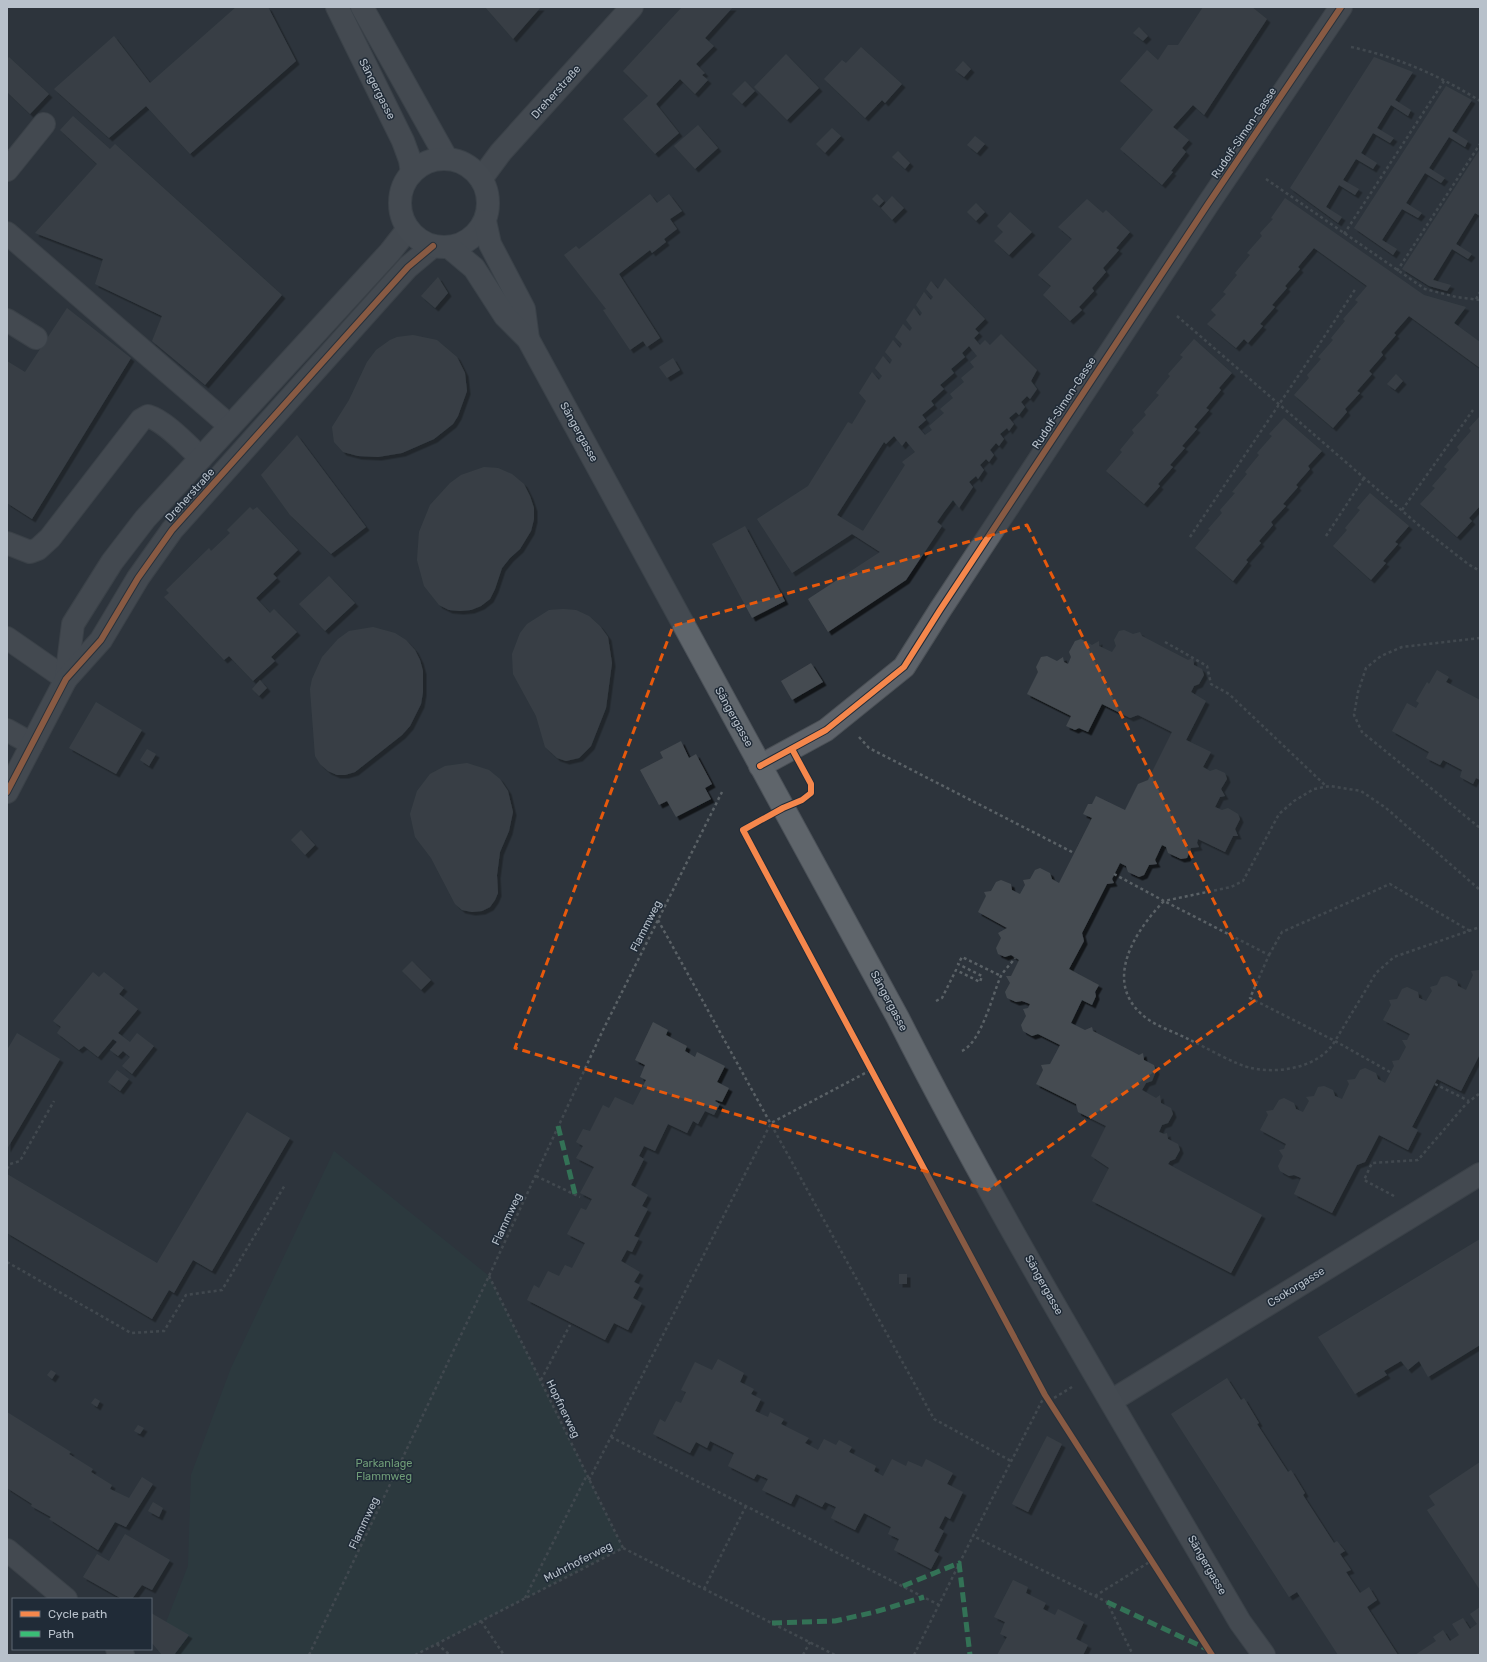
<svg xmlns="http://www.w3.org/2000/svg" width="1487" height="1662" viewBox="0 0 1487 1662" font-family="Rubik,sans-serif">
	<defs>
		<filter id="shadow"><feDropShadow dx="3.5" dy="3.5" stdDeviation="0" flood-color="#0009"/></filter>
	</defs>
	<rect width="100%" height="100%" fill="#2d343c"/>
	<path fill="#2a3f42" d="M334,1151L489,1276L623,1548L415,1655H162L156,1648L188,1566L191,1475L231,1368Z"/>
	<g fill="#454b51" fill-rule="evenodd" filter="url(#shadow)">
		<path d="M236,7H268L296,61L190,154L146,106L109,138L54,89L114,36L150,83Z"/>
		<path d="M485,7H541L513,39Z"/>
		<path d="M682,7H733L705,38L714,46L696,64L705,73L702,75L708,80L695,94L680,79L656,104L679,133L655,154L623,119L648,96L623,71Z"/>
		<path d="M1203,7H1252L1267,19L1204,115L1193,105L1173,127L1189,140L1182,148L1186,152L1171,171L1173,172L1162,185L1120,149L1153,110L1120,81L1147,50L1158,60L1168,45H1178Z"/>
		<path d="M1139,27L1148,36L1143,41L1133,33Z"/>
		<path d="M861,47L902,84L885,103L882,100L865,118L824,79L842,60L846,63Z"/>
		<path d="M786,54L819,88L787,120L754,87Z"/>
		<path d="M9,57L49,94L30,114L7,92V60Z"/>
		<path d="M1374,57L1413,72L1395,100L1411,110L1408,116L1391,105L1377,128L1394,138L1390,143L1373,133L1361,153L1377,163L1373,169L1356,159L1343,180L1359,189L1355,195L1339,185L1326,207L1342,217L1338,223L1290,188Z"/>
		<path d="M963,61L971,69L964,77L955,70Z"/>
		<path d="M745,81L755,91L742,104L732,94Z"/>
		<path d="M1446,86L1472,100L1452,131L1468,141L1465,147L1449,137L1429,168L1445,178L1441,183L1425,173L1406,203L1422,213L1418,218L1402,209L1382,240L1397,249L1393,255L1354,228Z"/>
		<path d="M73,116L110,149L115,144L282,295L205,385L152,341L162,316L95,284L103,259L35,233L97,164L60,130Z"/>
		<path d="M698,125L718,148L695,169L674,146Z"/>
		<path d="M832,128L841,136L825,153L816,144Z"/>
		<path d="M975,136L985,144L977,153L967,145Z"/>
		<path d="M1480,149V216L1475,213L1456,244L1472,254L1468,259L1452,249L1433,280L1451,285L1447,291L1429,286L1402,269Z"/>
		<path d="M898,151L910,163L905,169L892,157Z"/>
		<path d="M650,194L657,203L669,194L682,211L670,219L677,229L664,239L666,242L652,253L650,250L619,274L660,338L647,347L643,341L630,350L603,310L606,309L564,255L576,246L579,249Z"/>
		<path d="M877,194L884,201L879,206L872,199Z"/>
		<path d="M892,196L904,208L892,220L881,208Z"/>
		<path d="M1285,198L1424,295L1466,307L1454,323L1480,342V368L1409,316L1394,333L1396,335L1381,352L1383,355L1369,371L1372,374L1357,391L1360,393L1345,409L1347,412L1333,428L1294,395L1309,378L1307,375L1321,359L1318,357L1333,340L1331,338L1345,321L1343,319L1358,302L1355,300L1367,286L1314,248L1298,267L1300,269L1285,286L1287,288L1272,305L1275,307L1260,324L1263,326L1248,343L1244,339L1236,348L1207,324L1216,315L1211,310L1226,294L1223,292L1237,275L1235,273L1250,255L1247,253L1262,236L1260,233L1273,219L1271,218Z"/>
		<path d="M1087,199L1103,213L1106,210L1130,232L1116,248L1119,250L1103,268L1106,272L1092,288L1094,291L1079,307L1082,310L1070,321L1043,295L1051,286L1038,275L1072,239L1058,227Z"/>
		<path d="M976,203L985,212L976,221L967,212Z"/>
		<path d="M1010,212L1032,232L1009,255L994,241L1003,232L997,226Z"/>
		<path d="M438,277L448,293L435,308L421,296Z"/>
		<path d="M945,278L985,319L975,329L979,333L974,338L980,345L985,340L990,345L1001,334L1037,370L1031,381L1037,389L1030,399L1027,396L1021,402L1025,407L1019,415L1016,412L1009,418L1014,424L1009,431L1007,428L1000,434L1004,439L999,446L996,443L990,450L994,455L989,462L986,459L980,465L984,470L978,479L976,476L969,482L973,487L959,508L953,500L944,512L937,522L942,526L906,580L828,632L808,599L880,552L852,534L792,573L757,519L808,486L848,422L852,424L866,401L859,393L872,372L879,380L882,376L875,368L883,356L890,364L892,360L885,352L893,340L900,348L902,344L895,337L903,324L910,331L912,328L906,320L914,308L920,316L922,313L916,305L924,292L931,300L933,297L926,289L931,281L938,289ZM969,346L977,356L970,362L974,367L961,378L964,382L950,394L953,398L940,409L944,413L929,426L932,430L925,435L918,427L926,420L922,415L934,405L931,401L944,389L940,385L954,373L951,369L965,357L962,353ZM894,436L902,446L906,441L915,452L902,462L905,465L863,531L837,515L884,442L886,444Z"/>
		<path d="M67,308L131,358L32,519L7,503V361L25,372Z"/>
		<path d="M413,335L437,340L457,357L465,373L467,391L458,416L453,424L434,439L402,453L378,457L358,456L343,452L334,442L332,427L349,400L367,362L376,350L390,340L397,337Z"/>
		<path d="M1194,339L1232,373L1219,388L1221,390L1206,408L1209,410L1194,427L1197,429L1182,446L1185,448L1170,465L1173,467L1158,484L1160,486L1144,504L1106,471L1122,452L1120,450L1134,433L1132,430L1146,415L1144,412L1159,395L1156,393L1170,376L1168,374L1183,357L1180,355Z"/>
		<path d="M673,358L680,370L667,378L659,367Z"/>
		<path d="M1396,374L1403,381L1395,390L1387,384Z"/>
		<path d="M1480,416V506L1469,518L1472,521L1457,537L1420,504L1435,488L1432,486L1447,469L1444,467L1459,450L1457,447L1471,431L1469,428Z"/>
		<path d="M1284,418L1322,451L1308,466L1310,469L1296,485L1298,487L1283,504L1286,506L1271,522L1273,525L1259,541L1261,543L1246,560L1248,562L1233,581L1195,548L1210,530L1208,529L1222,513L1220,510L1235,493L1232,492L1247,474L1245,472L1259,455L1257,453L1272,436L1269,434Z"/>
		<path d="M297,435L366,527L331,554L290,515L261,475Z"/>
		<path d="M484,467L498,468L512,474L524,484L530,496L534,508V519L531,531L520,549L510,558L502,568L495,589L490,599L481,606L471,610L460,611L449,610L439,605L424,586L417,560L419,532L430,505L450,483L461,475Z"/>
		<path d="M1370,493L1409,526L1395,542L1398,544L1383,561L1386,563L1371,580L1333,546L1347,530L1345,528L1360,510L1357,508Z"/>
		<path d="M250,507L253,510L257,507L298,550L273,574L277,578L256,598L270,613L274,609L297,632L271,657L275,661L253,681L229,656L224,660L164,597L169,593L166,590L209,548L211,551L230,533L227,530Z"/>
		<path d="M745,526L785,601L752,618L712,544Z"/>
		<path d="M329,576L355,603L325,631L299,604Z"/>
		<path d="M563,609L576,610L589,616L600,626L608,637L612,663L606,708L591,746L579,758L566,761L557,758L545,747L536,716L513,674L512,654L520,633L527,624L549,610Z"/>
		<path d="M373,627L395,633L406,640L415,650L420,660L423,671V692L421,704L410,726L402,735L355,772L345,775H337L328,771L320,764L315,756L310,689L312,679L322,657L338,639L349,631Z"/>
		<path d="M1124,630L1133,634L1140,632L1142,636L1188,660L1193,658L1194,665L1202,669L1204,675L1199,684L1194,686L1191,692L1206,701L1186,740L1211,752L1203,767L1210,771L1216,769L1225,773L1227,779L1221,789L1225,796L1220,797L1215,807L1222,810L1228,808L1238,814L1240,819L1235,829L1238,836H1233L1225,852L1198,839L1197,843L1199,847L1191,848L1187,858L1181,859L1168,853L1166,847L1162,845L1155,860L1157,864L1149,865L1144,875L1139,877L1128,872L1126,866L1120,863L1112,879L1114,883L1107,884L1082,933L1084,941L1069,969L1099,985L1095,992L1096,996L1092,1005L1082,1000L1071,1023L1085,1030L1092,1027L1093,1031L1139,1055L1143,1053L1144,1060L1154,1065L1156,1071L1152,1081L1146,1083L1142,1090L1156,1098L1160,1095L1161,1103L1171,1108L1173,1114L1168,1123L1162,1125L1159,1132L1164,1134L1167,1133L1168,1139L1178,1144L1180,1150L1175,1159L1170,1161L1168,1164L1262,1215L1231,1273L1092,1201L1109,1168L1091,1156L1106,1126L1078,1112L1076,1104L1036,1084L1043,1070L1041,1065L1050,1064L1060,1045L1038,1034L1032,1036L1023,1031L1021,1025L1026,1016L1023,1009L1028,1008L1030,1004L1022,1001L1016,1002L1007,998L1005,992L1010,983L1006,976H1011L1019,960L1011,955L1005,957L998,954L996,948L1001,938L998,933L1007,928L978,912L986,896L984,892L991,891L996,882L1001,880L1011,884L1012,890L1020,894L1025,885L1023,880L1030,879L1035,870L1040,868L1050,873L1052,879L1059,883L1092,818L1083,814L1088,804H1092L1096,796L1125,810L1138,784L1148,780L1172,732L1138,715L1130,718L1102,704L1088,732L1079,728L1075,730L1066,726L1071,716L1027,694L1038,672L1036,667L1041,657L1047,656L1057,661L1063,657L1064,662L1068,664L1071,657L1069,652L1075,641L1081,639L1092,645L1099,641V646L1112,652L1116,646L1114,640L1119,631Z"/>
		<path d="M811,663L823,682L792,700L781,681Z"/>
		<path d="M1437,670L1449,677L1446,682L1480,700V780L1476,778L1473,784L1460,777L1462,770L1443,760L1440,765L1426,758L1429,752L1392,731L1407,703L1416,708L1419,703L1416,701L1427,682L1429,684Z"/>
		<path d="M260,680L267,688L259,696L252,689Z"/>
		<path d="M96,702L142,730L116,774L69,748Z"/>
		<path d="M681,741L689,758L696,754L712,784L705,788L711,799L676,817L667,801L659,805L640,770L663,758L660,752Z"/>
		<path d="M147,749L156,754L149,766L140,760Z"/>
		<path d="M467,763L489,770L500,779L508,791L513,812L509,831L500,852L497,875L498,893L495,900L490,907L482,911L472,912L462,910L455,904L431,858L415,837L410,814L417,791L430,774L445,766Z"/>
		<path d="M301,830L315,845L305,855L291,840Z"/>
		<path d="M412,961L431,980L421,990L402,971Z"/>
		<path d="M1480,967V1054L1461,1091L1437,1079L1412,1127L1418,1130L1408,1150L1379,1135L1365,1162L1357,1165L1332,1213L1294,1194L1301,1178L1294,1175L1289,1176L1280,1171L1278,1166L1283,1156L1279,1150L1284,1149L1286,1144L1260,1130L1268,1115L1266,1111L1273,1110L1279,1100L1284,1098L1294,1103L1296,1109L1303,1112L1309,1101L1306,1097L1314,1096L1318,1087L1324,1086L1333,1090L1335,1096L1342,1099L1349,1084L1347,1080L1355,1079L1360,1070L1365,1068L1376,1073L1378,1079L1385,1083L1394,1066L1392,1061L1399,1060L1406,1047L1402,1040H1407L1410,1034L1383,1020L1391,1005L1389,1000L1397,999L1402,989L1407,987L1418,992L1419,998L1426,1001L1432,991L1430,987L1437,985L1441,977L1447,976L1457,981L1458,986L1466,990L1473,975L1471,971L1479,970Z"/>
		<path d="M93,972L99,977L104,972L124,988L119,994L138,1009L118,1033L130,1042L137,1033L154,1046L132,1074L122,1066L130,1057L123,1051L118,1056L110,1050L117,1042L113,1039L98,1057L84,1046L79,1050L57,1033L61,1027L53,1021Z"/>
		<path d="M653,1022L668,1030L666,1035L687,1046L685,1051L695,1057L697,1052L725,1066L717,1082L729,1088L722,1102L716,1100L715,1101L720,1104L714,1115L705,1111L698,1124L693,1121L687,1133L668,1124L655,1151L644,1146L639,1156L644,1159L631,1185L648,1195L642,1206L648,1209L634,1236L639,1238L632,1252L627,1250L621,1261L640,1272L634,1282L640,1285L633,1298L642,1303L628,1330L614,1323L605,1340L527,1300L534,1285L539,1288L548,1271L559,1276L565,1265L572,1268L585,1243L567,1234L581,1208L586,1210L592,1199L580,1193L594,1167L576,1158L583,1146L576,1142L583,1129L590,1131L603,1105L609,1108L615,1097L633,1105L646,1080L640,1077L645,1065L635,1060Z"/>
		<path d="M17,1033L60,1059L7,1149V1050Z"/>
		<path d="M117,1070L129,1079L120,1091L108,1082Z"/>
		<path d="M247,1112L290,1138L212,1271L193,1260L174,1293L169,1290L152,1319L7,1233V1174L157,1263Z"/>
		<path d="M1480,1239V1345L1428,1377L1419,1361L1408,1370L1401,1361L1384,1371L1387,1375L1355,1394L1318,1337Z"/>
		<rect x="899" y="1274" width="8" height="10"/>
		<path d="M718,1359L744,1373L740,1382L754,1389L751,1394L761,1399L755,1411L768,1417L770,1412L784,1419L781,1424L809,1438L805,1443L818,1450L824,1439L836,1445L839,1440L852,1447L849,1452L876,1466L874,1471L883,1476L892,1459L906,1466L908,1461L922,1467L926,1459L953,1473L947,1484L963,1492L950,1519L945,1516L939,1528L944,1531L934,1551L939,1554L931,1569L894,1550L899,1539L888,1534L891,1527L864,1513L855,1530L831,1518L836,1507L825,1502L822,1507L796,1494L791,1504L762,1490L768,1479L757,1474L754,1479L728,1466L734,1453L710,1441L707,1448L696,1442L690,1453L653,1434L660,1419L665,1422L676,1401L681,1403L686,1392L681,1390L695,1362L712,1370Z"/>
		<path d="M51,1370L56,1373L52,1379L47,1375Z"/>
		<path d="M1227,1378L1241,1400L1244,1398L1259,1423L1257,1424L1288,1472L1291,1470L1305,1493L1303,1495L1334,1543L1337,1541L1345,1551L1340,1554L1351,1570L1346,1572L1360,1593L1369,1587L1377,1600L1367,1607L1398,1655H1338L1297,1592L1289,1597L1171,1414Z"/>
		<path d="M95,1398L100,1401L97,1407L91,1403Z"/>
		<path d="M7,1412L71,1452L69,1454L93,1469L91,1472L112,1485L110,1489L129,1498L142,1477L153,1484L126,1527L115,1522L98,1550L49,1519L51,1517L31,1506L32,1504L7,1488Z"/>
		<path d="M138,1425L144,1428L140,1434L134,1431Z"/>
		<path d="M1047,1436L1062,1444L1028,1512L1012,1504Z"/>
		<path d="M1480,1462V1590L1427,1510L1435,1505L1429,1496Z"/>
		<path d="M153,1502L163,1508L159,1517L148,1511Z"/>
		<path d="M125,1534L170,1560L152,1590L142,1585L132,1599H122L83,1577L97,1554L109,1561Z"/>
		<path d="M1013,1580L1028,1587L1026,1593L1046,1603L1043,1609L1055,1615L1058,1609L1084,1622L1076,1639L1088,1645L1083,1655H997L1007,1637L1000,1634L1005,1622L994,1617Z"/>
		<path d="M1480,1607V1655H1415L1436,1641L1433,1637L1443,1630L1450,1641L1459,1635L1452,1624L1463,1618L1470,1629L1477,1624L1470,1614Z"/>
		<path d="M151,1613L189,1635L174,1655H162L151,1642Z"/>
	</g>
	<g fill="none" stroke-linecap="round" stroke-linejoin="round">
		<g stroke="#4b5056" stroke-width="24">
			<g id="minor">
				<path d="M7,170L44,124"/>
				<path d="M481,179L501,152L632,7"/>
				<path d="M7,233L230,426"/>
				<path d="M7,320L36,338"/>
				<path d="M7,543L30,552L38,549L50,538L141,420L148,416C165,421 187,445 201,458"/>
				<path d="M7,638L66,679"/>
				<path d="M66,679L73,624L112,562L145,519L390,252L408,229"/>
				<path d="M7,730L32,744"/>
				<path d="M760,766L826,730L904,667L940,610L1208,204L1341,7"/>
				<path d="M7,792L66,679L101,640L138,578L172,530L380,298L408,267L433,246"/>
				<path d="M1111,1401L1480,1174"/>
				<path d="M7,1550L66,1599"/>
				<path d="M117,1649L123,1655"/>
			</g>
		</g>
		<g stroke="#4b5158" stroke-width="24">
			<g id="major">
				<path d="M337,7L403,141L410,160L412,173"/>
				<path d="M362,7L447,159"/>
				<circle cx="444" cy="203" r="44"/>
				<path d="M485,221L490,244L524,309L528,339"/>
				<path d="M449,247L474,268L505,316L528,339L898,1018C1003,1225 1124,1423 1240,1622L1264,1655"/>
			</g>
		</g>
		<g stroke="#5a6166" stroke-width="2.5" stroke-dasharray="3 3" stroke-linecap="butt">
			<path d="M1351,47C1397,57 1441,76 1480,101"/>
			<path d="M1266,179L1425,289L1456,297L1480,300"/>
			<path d="M1344,234L1444,81"/>
			<path d="M1397,271L1480,144"/>
			<path d="M1476,299L1480,292"/>
			<path d="M1177,316L1422,528L1468,564L1480,571"/>
			<path d="M1402,510L1473,410"/>
			<path d="M1326,536L1364,478"/>
			<path d="M1190,537C1245,454 1302,372 1356,288"/>
			<path d="M1480,638L1402,647L1381,656L1366,668L1358,692L1354,715L1362,732L1480,828"/>
			<path d="M1165,642L1207,666L1211,684L1229,694L1326,786"/>
			<path d="M859,737L869,748L1074,853"/>
			<path d="M1114,874L1164,901L1231,887L1243,881L1279,814L1294,801L1314,789L1330,786L1361,791L1386,808L1480,890"/>
			<path d="M658,920L934,1419L1011,1461"/>
			<path d="M1269,955L1282,932L1390,884L1470,931"/>
			<path d="M936,1001L942,998L956,970L980,982L982,976L958,964L962,957L1001,976"/>
			<path d="M962,1051C981,1042 992,997 1000,978C1003,971 1011,964 1015,958"/>
			<path d="M1390,1072L1335,1041L1250,998L1269,955L1164,901C1133,933 1100,986 1149,1020C1161,1028 1177,1033 1190,1040C1205,1047 1236,1065 1251,1068C1279,1074 1319,1068 1335,1041L1376,973L1394,957L1480,927"/>
			<path d="M1435,1084L1469,1101"/>
			<path d="M7,1169L10,1164L20,1161L54,1101"/>
			<path d="M536,1176L580,1197"/>
			<path d="M1394,1196L1364,1180L1372,1163L1418,1160L1466,1104L1480,1093"/>
			<path d="M7,1262L131,1333L164,1331L186,1295L222,1290L285,1185"/>
			<path d="M489,1276L623,1548"/>
			<path d="M541,1380L570,1325"/>
			<path d="M1045,1395L973,1536L1107,1602L1133,1655"/>
			<path d="M1049,1401L1072,1387"/>
			<path d="M611,1437L939,1605"/>
			<path d="M589,1480L771,1123L871,1070"/>
			<path d="M704,1589L746,1506"/>
			<path d="M1095,1596L1151,1561"/>
			<path d="M525,1598L587,1475"/>
			<path d="M481,1621L504,1655"/>
			<path d="M437,1644L450,1655"/>
			<path d="M309,1655L489,1276L603,1030L722,792"/>
			<path d="M415,1655L623,1548L835,1655"/>
			<path d="M803,1655L810,1642"/>
			<path d="M914,1655L973,1536"/>
		</g>
		<use href="#minor" stroke="#5d6269" stroke-width="22"/>
		<use href="#major" stroke="#5f656b" stroke-width="22"/>
		<g stroke="#3abd76" stroke-width="5" stroke-dasharray="10 5" stroke-linecap="butt">
			<path d="M558,1126L575,1194"/>
			<path d="M903,1586L959,1563L970,1655"/>
			<path d="M1107,1602L1207,1649"/>
			<path d="M772,1623L835,1621L875,1612L924,1597"/>
		</g>
		<g stroke="#202b37" stroke-width="8">
			<g id="cycleway">
				<path d="M792,749L811,784V793L802,800L783,808L743,830L1045,1395L1212,1655"/>
				<path d="M760,766L826,730L904,667L940,610L1208,204L1341,7"/>
				<path d="M7,792L66,679L101,640L138,578L172,530L380,298L408,267L433,246"/>
			</g>
		</g>
		<use href="#cycleway" stroke="#f5874c" stroke-width="6"/>
	</g>
	<path d="M0 0H1487V1662H0ZM1027,525L1261,996L988,1190L515,1048L673,626Z" fill="#2d343c" fill-opacity=".55" fill-rule="evenodd"/>
	<path fill="none" stroke="#e8590c" stroke-width="3" stroke-dasharray="8 5" stroke-linejoin="round" d="M1027,525L1261,996L988,1190L515,1048L673,626Z"/>
	<g text-anchor="middle" dominant-baseline="central" stroke-width="3" stroke-linejoin="round" paint-order="stroke">
		<g font-size="11" fill="#b8c1cb" stroke="#202b37">
			<text transform="translate(377 89) rotate(63)">Sängergasse</text>
			<text transform="translate(556 92) rotate(-48)">Dreherstraße</text>
			<text transform="translate(1244 133) rotate(-56)">Rudolf-Simon-Gasse</text>
			<text transform="translate(1064 403) rotate(-57)">Rudolf-Simon-Gasse</text>
			<text transform="translate(579 432) rotate(61)">Sängergasse</text>
			<text transform="translate(190 495) rotate(-48)">Dreherstraße</text>
			<text transform="translate(734 717) rotate(61)">Sängergasse</text>
			<text transform="translate(646 926) rotate(-63)">Flammweg</text>
			<text transform="translate(889 1001) rotate(62)">Sängergasse</text>
			<text transform="translate(507 1219) rotate(-65)">Flammweg</text>
			<text transform="translate(1044 1285) rotate(61)">Sängergasse</text>
			<text transform="translate(1296 1287) rotate(-32)">Csokorgasse</text>
			<text transform="translate(563 1409) rotate(64)">Hopfnerweg</text>
			<text transform="translate(364 1523) rotate(-65)">Flammweg</text>
			<text transform="translate(578 1562) rotate(-27)">Muhrhoferweg</text>
			<text transform="translate(1207 1565) rotate(60)">Sängergasse</text>
		</g>
		<g font-size="11" fill="#6f9c77" stroke="#202b37">
			<text x="384" y="1463">Parkanlage<tspan x="384" dy="13">Flammweg</tspan></text>
		</g>
	</g>
	<rect width="1487" height="1662" fill="none" stroke="#b8c1cb" stroke-width="16"/>
	<rect x="12" y="1598" width="140" height="52" fill="#202b37" stroke="#5d6772"/>
	<rect x="20" y="1611" width="20" height="6" fill="#f5874c" stroke="#5d6772"/>
	<text x="48" y="1618" font-size="12" fill="#b8c1cb">Cycle path</text>
	<rect x="20" y="1631" width="20" height="6" fill="#3abd76" stroke="#5d6772"/>
	<text x="48" y="1638" font-size="12" fill="#b8c1cb">Path</text>
</svg>
